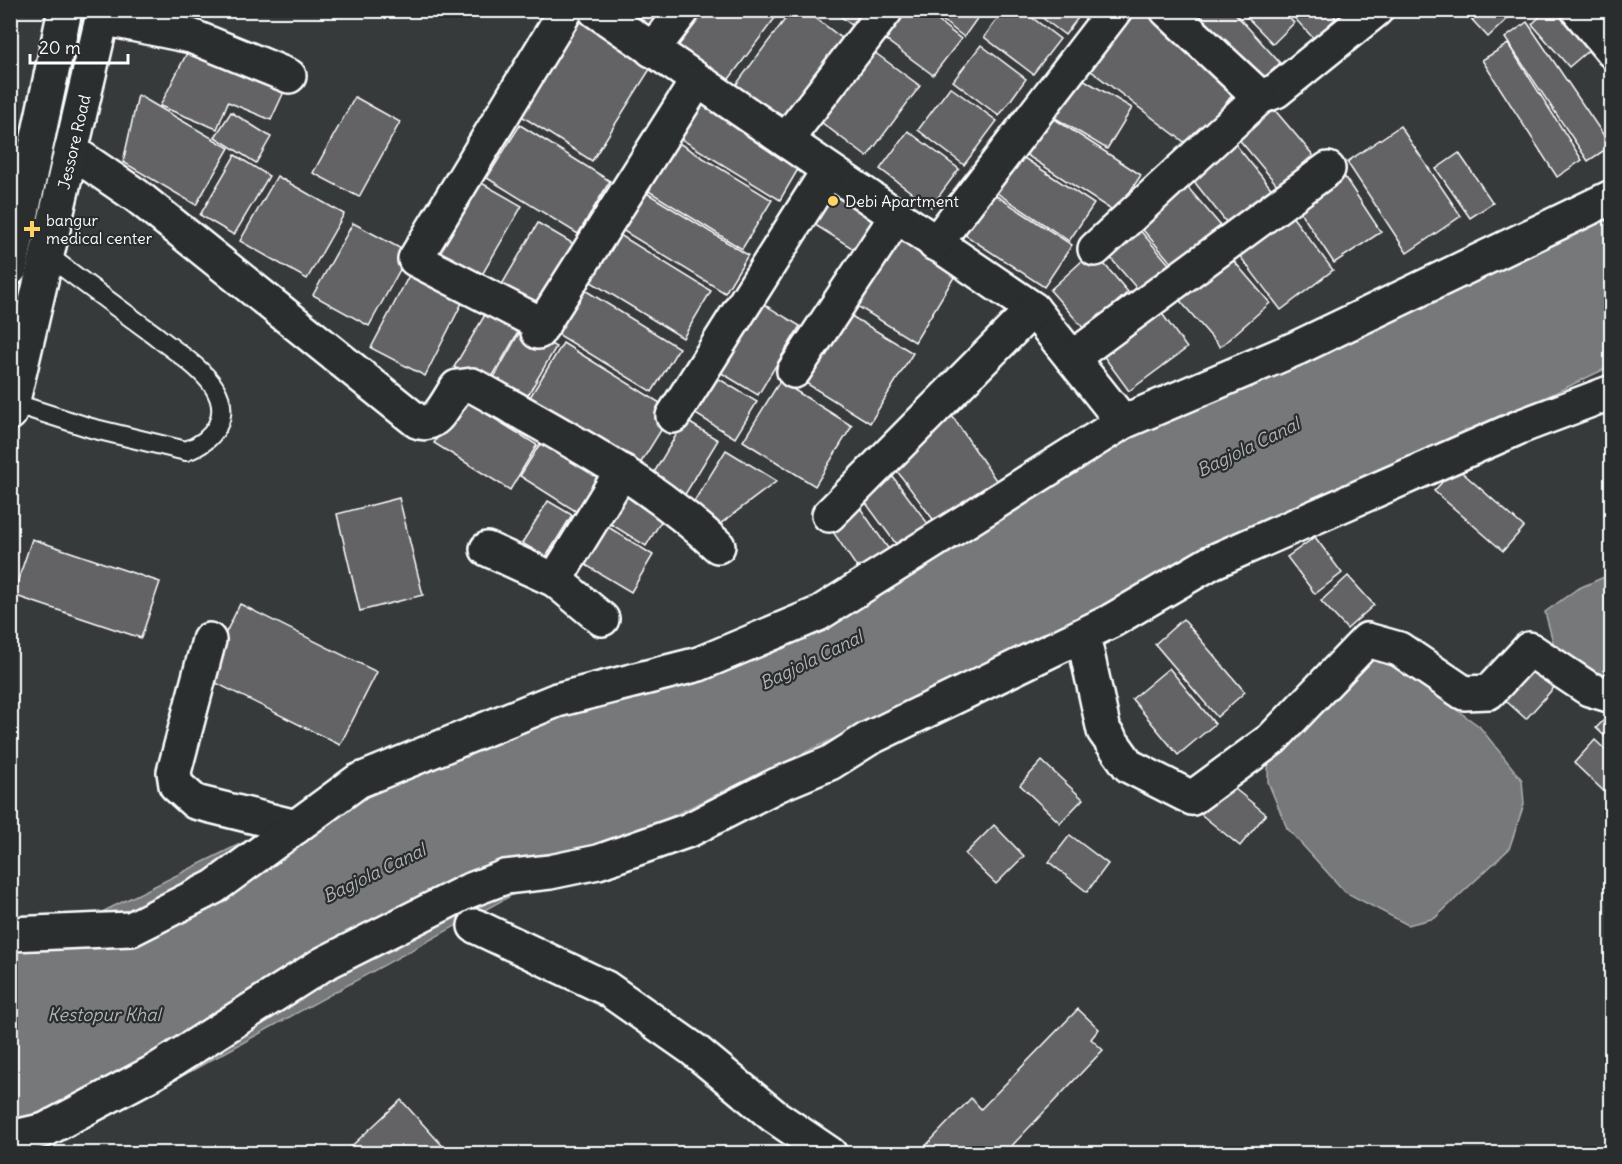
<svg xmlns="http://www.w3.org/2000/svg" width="1622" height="1164" viewBox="0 0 1622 1164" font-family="Delius,sans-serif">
	<rect width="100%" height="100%" fill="#373a3b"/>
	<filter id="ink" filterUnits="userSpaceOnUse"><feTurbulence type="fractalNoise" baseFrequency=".0167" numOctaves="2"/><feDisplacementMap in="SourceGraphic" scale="12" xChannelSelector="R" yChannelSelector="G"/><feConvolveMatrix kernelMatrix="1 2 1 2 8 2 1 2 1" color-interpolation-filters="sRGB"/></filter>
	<g filter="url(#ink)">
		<g fill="#767879" stroke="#adaeaf" stroke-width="1.5">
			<path d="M1611,194V366L543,878L67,1139L11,1145V946L25,950L457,737L783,632L1138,422Z"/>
			<path d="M1611,574V672L1596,678L1556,653L1545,612L1577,589Z"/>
			<path d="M1353,654H1379L1479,726L1522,780L1524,804L1509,849L1435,918L1408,925L1345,892L1287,828L1268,782L1269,732Z"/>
		</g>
		<g fill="#636465" stroke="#fff" stroke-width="1.5">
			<path d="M629,10H659L649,25Z"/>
			<path d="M697,10H781L726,83L673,43Z"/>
			<path d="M792,10H805L852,46L790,128L735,86Z"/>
			<path d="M832,10H871L857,29Z"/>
			<path d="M902,10H924L961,39L933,75L882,37Z"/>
			<path d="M929,10H983L964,37Z"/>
			<path d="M1004,10H1022L1060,39L1033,74L984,37Z"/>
			<path d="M1032,10H1084L1065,35Z"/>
			<path d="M1130,10H1141L1239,86L1192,148L1086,67Z"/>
			<path d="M1204,10H1232L1280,63L1259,83L1197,17Z"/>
			<path d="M1240,10H1282L1294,23L1273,44Z"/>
			<path d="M1287,10H1329L1336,18L1314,39Z"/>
			<path d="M1334,10H1349L1341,18Z"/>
			<path d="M1463,10H1516V11L1488,37Z"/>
			<path d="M1547,10H1568L1596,44L1569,67L1532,24Z"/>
			<path d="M1604,10H1612V21Z"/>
			<path d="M568,13L652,66L592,161L509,108Z"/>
			<path d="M1527,22L1611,146L1588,161L1505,38Z"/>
			<path d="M192,43L288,83L271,120L228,102L217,129L160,106Z"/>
			<path d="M1508,44L1582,160L1557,177L1482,60Z"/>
			<path d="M981,45L1026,79L999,116L953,81Z"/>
			<path d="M870,49L920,86L867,157L817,119Z"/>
			<path d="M1076,75L1132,108L1107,149L1052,116Z"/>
			<path d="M950,87L997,121L964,165L918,130Z"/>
			<path d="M692,91L804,159L780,200L668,131Z"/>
			<path d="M138,95L229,148L196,205L123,162Z"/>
			<path d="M355,97L400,122L359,197L313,173Z"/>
			<path d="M1267,101L1313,155L1278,186L1232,131Z"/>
			<path d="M231,112L271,137L256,163L215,137Z"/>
			<path d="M1050,116L1141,175L1116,213L1025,154Z"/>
			<path d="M520,125L610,181L578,234L487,178Z"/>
			<path d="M1400,126L1461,216L1407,253L1347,162Z"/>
			<path d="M908,131L959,169L931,207L880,169Z"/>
			<path d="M664,134L772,200L742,249L634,182Z"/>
			<path d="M1228,135L1274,192L1230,227L1185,170Z"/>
			<path d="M1015,152L1094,204L1069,241L991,189Z"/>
			<path d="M1459,153L1493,203L1470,218L1436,169Z"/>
			<path d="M235,155L269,176L234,235L200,215Z"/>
			<path d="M1342,173L1381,232L1334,263L1295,204Z"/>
			<path d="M277,176L344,214L307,279L240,241Z"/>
			<path d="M1178,176L1221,226L1174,266L1131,216Z"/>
			<path d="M471,177L522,206L476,285L425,255Z"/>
			<path d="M632,184L748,255L725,293L609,222Z"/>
			<path d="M825,184L881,218L860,253L804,218Z"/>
			<path d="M989,191L1072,245L1044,287L962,233Z"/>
			<path d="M1288,211L1333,270L1281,310L1236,251Z"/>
			<path d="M1131,220L1169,264L1139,291L1101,247Z"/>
			<path d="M353,223L409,253L369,326L313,295Z"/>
			<path d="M538,223L584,250L542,320L497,293Z"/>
			<path d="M607,227L711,291L683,338L578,274Z"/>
			<path d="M901,227L962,264L915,342L854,304Z"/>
			<path d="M1093,251L1128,292L1085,330L1050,290Z"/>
			<path d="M1226,252L1270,303L1220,347L1176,296Z"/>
			<path d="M415,264L468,291L425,376L371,348Z"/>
			<path d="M575,284L679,348L652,392L548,328Z"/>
			<path d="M750,296L800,326L758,395L708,365Z"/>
			<path d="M492,303L524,322L487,386L454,367Z"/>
			<path d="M1155,304L1187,348L1129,391L1097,347Z"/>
			<path d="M843,311L913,353L870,423L801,380Z"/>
			<path d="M522,328L556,347L521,407L488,388Z"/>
			<path d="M563,343L673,411L640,464L530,397Z"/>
			<path d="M706,371L757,402L735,438L684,407Z"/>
			<path d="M780,381L852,426L815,486L743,441Z"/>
			<path d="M461,398L537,445L510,490L434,443Z"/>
			<path d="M948,410L998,483L935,522L888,459Z"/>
			<path d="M685,420L718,440L681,501L649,481Z"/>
			<path d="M543,439L601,474L577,512L520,476Z"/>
			<path d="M726,450L777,481L716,527L688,511Z"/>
			<path d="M1456,467L1524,527L1503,551L1434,491Z"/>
			<path d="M887,469L929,525L899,548L857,491Z"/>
			<path d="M624,482L668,510L646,546L601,518Z"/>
			<path d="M399,498L423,595L360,611L337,514Z"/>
			<path d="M548,501L572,515L546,557L522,543Z"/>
			<path d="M856,502L890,551L860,572L827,523Z"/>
			<path d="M597,520L653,555L631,592L574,558Z"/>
			<path d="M1315,537L1342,573L1315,594L1287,557Z"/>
			<path d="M32,539L160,582L141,638L13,595Z"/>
			<path d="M1348,576L1374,605L1347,629L1321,601Z"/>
			<path d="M240,604L377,672L340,745L204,677Z"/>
			<path d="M1183,619L1245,692L1217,717L1155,644Z"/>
			<path d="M1527,656L1558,683L1526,719L1495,691Z"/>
			<path d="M1169,668L1215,724L1178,755L1132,699Z"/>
			<path d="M1612,712V743L1596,728Z"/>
			<path d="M1595,740L1612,756L1610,797L1574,763Z"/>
			<path d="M1042,761L1083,799L1060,823L1020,785Z"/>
			<path d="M1224,780L1266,814L1240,846L1198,812Z"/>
			<path d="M994,825L1024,856L996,884L965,854Z"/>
			<path d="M1070,835L1108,864L1087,892L1049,862Z"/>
			<path d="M1078,1009L1099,1029L1091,1039L1103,1050L1004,1154H918L971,1098L981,1109Z"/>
			<path d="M401,1100L450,1154H343Z"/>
		</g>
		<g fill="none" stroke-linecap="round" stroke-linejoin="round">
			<g stroke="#fff" stroke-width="22">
				<path id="service" d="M13,403L91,428L186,451C214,441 232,416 214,387C201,367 173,350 155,335C119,309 83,282 47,255"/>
			</g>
			<g stroke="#fff" stroke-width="38">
				<g id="minor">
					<path d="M595,10L1033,309L1123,422"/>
					<path d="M1167,10L1260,97L1276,91L1376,10"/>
					<path d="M1578,10L1612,51"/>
					<path d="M102,18L191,36L289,76"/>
					<path d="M652,50L683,10"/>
					<path d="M786,140L886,10"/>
					<path d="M71,151L137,196L417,421C436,430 447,401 457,387L472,385C558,433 646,478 718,546"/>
					<path d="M935,244L1115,10"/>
					<path d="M1095,249L1260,97"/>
					<path d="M543,325L415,259L566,10"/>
					<path d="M538,332L697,81"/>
					<path d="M1072,358L1328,169"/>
					<path d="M794,371L896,217"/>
					<path d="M673,416L828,171"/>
					<path d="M829,515L1033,309"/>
					<path d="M487,549L555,580L602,619"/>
					<path d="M555,580L622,471"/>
					<path d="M1083,635L1104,731L1129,766L1192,798L1272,739L1367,640L1399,649L1464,693L1489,692L1529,649L1589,689L1609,695L1612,693"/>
					<path d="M209,640L174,772L176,785L195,802L296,827"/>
					<path d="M475,926L606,988L693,1049L774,1116L830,1154"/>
					<path d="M10,934L131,929L214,887L358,781L557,700L699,664L818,614L1123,422L1297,348L1612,197"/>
					<path d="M10,1138L45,1130L154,1072L323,964L468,891L505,877L550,872L598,862L689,830L777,785L830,763L868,739L1111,621L1212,562L1522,426L1612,392"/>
				</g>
			</g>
			<g stroke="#fff" stroke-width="38">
				<g id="primary">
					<path d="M10,269L65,10"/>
					<path d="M10,413L104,10"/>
				</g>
			</g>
			<use href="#service" stroke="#2a2d2e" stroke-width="18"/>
			<use href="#minor" stroke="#2a2d2e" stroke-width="33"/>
			<use href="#primary" stroke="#2a2d2e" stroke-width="33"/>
		</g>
	</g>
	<g fill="#ffd166" stroke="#2a2d2e" stroke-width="2">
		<circle cx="833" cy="201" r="6"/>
		<path d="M29 220h6v6h6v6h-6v6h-6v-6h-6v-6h6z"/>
	</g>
	<g text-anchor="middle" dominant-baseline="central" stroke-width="4.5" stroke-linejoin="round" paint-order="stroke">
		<g font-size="16" fill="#fff" stroke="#2a2d2e">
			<text transform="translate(74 142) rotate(-77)">Jessore Road</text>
		</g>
		<g font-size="16" fill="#fff" stroke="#2a2d2e" text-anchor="start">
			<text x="845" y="201">Debi Apartment</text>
			<text x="46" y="220">bangur<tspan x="46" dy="18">medical center</tspan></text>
		</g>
		<g font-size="18" font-style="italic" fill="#b4b5b5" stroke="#2a2d2e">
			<text transform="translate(1248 447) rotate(-26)">Bagjola Canal</text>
			<text transform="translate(811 660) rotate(-26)">Bagjola Canal</text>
			<text transform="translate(374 873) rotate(-26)">Bagjola Canal</text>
			<text x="104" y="1014">Kestopur Khal</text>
		</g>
	</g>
	<rect width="1622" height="1164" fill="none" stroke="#2a2d2e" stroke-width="36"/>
	<rect x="18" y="18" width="1586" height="1128" fill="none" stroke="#fff" stroke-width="2" filter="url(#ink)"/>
	<path d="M30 54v9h98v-9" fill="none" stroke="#ffffff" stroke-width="3"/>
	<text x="39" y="54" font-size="18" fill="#ffffff" stroke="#2a2d2e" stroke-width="4.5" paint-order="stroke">20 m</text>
</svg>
